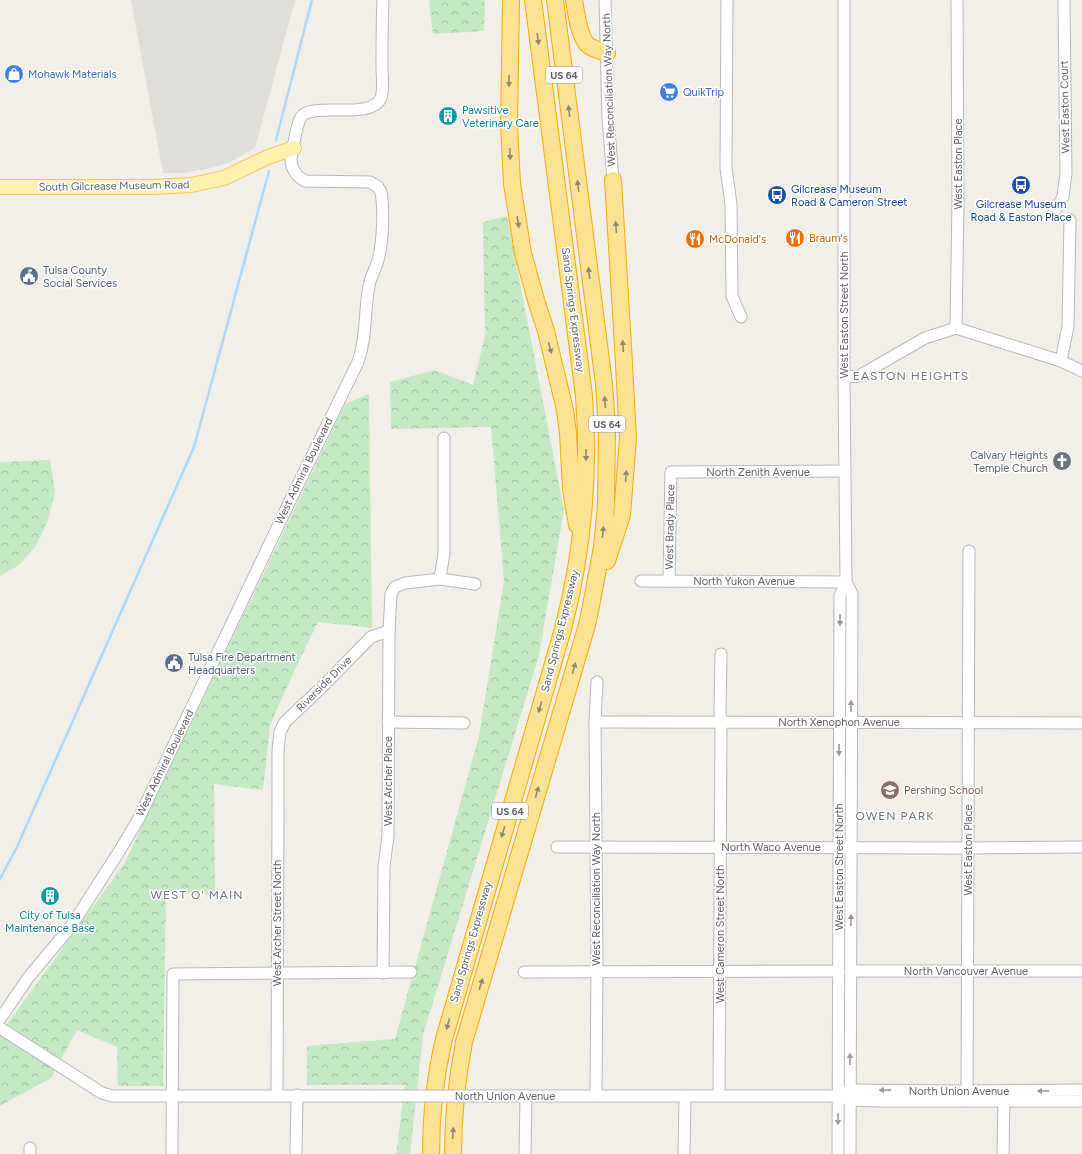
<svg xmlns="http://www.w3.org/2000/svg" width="1082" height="1154" viewBox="0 0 1082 1154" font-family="Figtree,sans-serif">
	<defs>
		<pattern id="forest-crowns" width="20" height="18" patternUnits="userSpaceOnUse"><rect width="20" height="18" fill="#c5e8c5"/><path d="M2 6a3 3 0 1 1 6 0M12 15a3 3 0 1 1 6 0" fill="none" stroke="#a3c0a4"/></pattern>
	</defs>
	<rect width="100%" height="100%" fill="#f1efe8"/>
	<path fill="#e0deda" d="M131,0H295L255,148L231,162L207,169L184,173H163Z"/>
	<g fill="url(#forest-crowns)">
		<path d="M429,0H485L484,31L433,34Z"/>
		<path d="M507,216L564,510L539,655L423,1035L410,1154H396L405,1085H307V1046L395,1039L479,736L504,581L491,427L391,429L390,382L435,370L473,385L485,336L483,222Z"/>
		<path d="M369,394L372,628L318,622L296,667L270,725L263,790L214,784L215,895L166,892L163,1086H118L117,1047L77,1030L51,1078L0,1106V1034L124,864L345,404Z"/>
		<path d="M50,460L55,491L48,520L36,546L19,565L0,576V462Z"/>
	</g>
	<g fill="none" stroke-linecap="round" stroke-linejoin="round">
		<g stroke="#aadaff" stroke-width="2.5">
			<path d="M276,140L312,0"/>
			<path d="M0,879L17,847L194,447L269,171"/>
		</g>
		<g stroke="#b5b8bc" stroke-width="13">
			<g id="minor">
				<path d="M605,0L608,118L613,180"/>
				<path d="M727,0L726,168L731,204L732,296L741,317"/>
				<path d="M1054,212L1063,197L1066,173L1064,0"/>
				<path d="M956,328L958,203L957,0"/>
				<path d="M1061,361L1068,326L1070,220"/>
				<path d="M844,377L859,376L925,338L956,328L1061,361L1082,371"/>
				<path d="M440,579L444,553V438"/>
				<path d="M641,581L846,582"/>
				<path d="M669,581L671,472L845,471"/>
				<path d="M846,582L852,594L850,1154"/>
				<path d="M388,722L464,723"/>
				<path d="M595,722L1082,723"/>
				<path d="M557,847L968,848L1082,847"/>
				<path d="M851,971H1082"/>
				<path d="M524,972L839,971"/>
				<path d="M383,973L384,867L388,836L389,631L391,594L395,587L405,583L440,579L475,584"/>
				<path d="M0,1019L28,978L72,925L120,850L139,818L289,503L358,362C367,337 364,311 369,286C370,277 376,269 378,260C383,242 384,210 381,192L378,187L370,182L305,181C297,177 291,169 291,159C292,152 297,123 301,117C312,101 371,121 381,98C384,89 382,77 382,67C382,45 382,22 383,0"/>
				<path d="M0,1028L102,1093L112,1096H371"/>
				<path d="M844,1093L850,1090L967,1091L1082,1090"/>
				<path d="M277,1095L278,803V751L280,732L285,722L323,686L371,637L389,631"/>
				<path d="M719,1095C720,971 720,847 721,722L720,712L721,654"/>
				<path d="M487,1096H838L849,1100L878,1101H1082"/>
				<path d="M596,1096L597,962L595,722L597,682"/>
				<path d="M967,1100L969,551"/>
				<path d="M30,1154V1148"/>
				<path d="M172,1154L173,974L411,972"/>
				<path d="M296,1154L297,1095"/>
				<path d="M525,1154L526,1096"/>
				<path d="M684,1154L685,1096"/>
				<path d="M838,1154L840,596L846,582L844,377V0"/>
				<path d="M1003,1154L1004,1095"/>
			</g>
		</g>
		<g stroke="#f2c960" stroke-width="16">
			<path id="major" d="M0,187H151L191,185L224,178L268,157L294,148"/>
		</g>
		<g stroke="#f9ab00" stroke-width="18">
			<g id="highway">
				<path d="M511,0L509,125L512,184L523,253L536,300L546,331L565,410L568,433L571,489L577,525"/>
				<path d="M574,0C576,11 579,39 589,46C594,49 601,51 607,53"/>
				<path d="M607,561L622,515L628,438L623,346L613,180"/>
				<path d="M431,1154C431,1115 435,1077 444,1039L563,629C583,552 590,475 584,396L533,0"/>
				<path d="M453,1154C453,1117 457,1079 464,1042L587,625L591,606L602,547L606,506L607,427L604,384L555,0"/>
			</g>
		</g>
		<use href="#minor" stroke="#fff" stroke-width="11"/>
		<use href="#major" stroke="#fff2af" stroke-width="14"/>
		<use href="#highway" stroke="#fde293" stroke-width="16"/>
		<g stroke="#b5b8bc" stroke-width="13" stroke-linecap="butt">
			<path id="minor-bridge" d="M371,1096H487"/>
		</g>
		<use href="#minor-bridge" stroke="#fff" stroke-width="11"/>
	</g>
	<defs><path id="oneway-solid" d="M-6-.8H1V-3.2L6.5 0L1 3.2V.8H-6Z"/></defs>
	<g fill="#8e8975">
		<use href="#oneway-solid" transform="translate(538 39) rotate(83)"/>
		<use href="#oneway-solid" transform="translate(509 81) rotate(90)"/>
		<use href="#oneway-solid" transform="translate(569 111) rotate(-97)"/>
		<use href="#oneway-solid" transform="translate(510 154) rotate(88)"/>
		<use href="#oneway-solid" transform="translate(578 186) rotate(-97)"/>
		<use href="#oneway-solid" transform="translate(518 222) rotate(81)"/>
		<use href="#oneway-solid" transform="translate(616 227) rotate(-93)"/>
		<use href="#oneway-solid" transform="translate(589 273) rotate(-97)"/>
		<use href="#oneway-solid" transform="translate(623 346) rotate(-93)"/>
		<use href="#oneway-solid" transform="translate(550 348) rotate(75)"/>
		<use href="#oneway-solid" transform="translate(605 402) rotate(-94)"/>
		<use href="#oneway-solid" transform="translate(586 455) rotate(90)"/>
		<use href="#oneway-solid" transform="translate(626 476) rotate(-86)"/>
		<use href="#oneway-solid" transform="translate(603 532) rotate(-84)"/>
		<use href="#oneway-solid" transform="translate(574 668) rotate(-74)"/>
		<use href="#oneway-solid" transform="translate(540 707) rotate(106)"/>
		<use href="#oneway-solid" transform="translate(537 792) rotate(-74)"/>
		<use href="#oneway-solid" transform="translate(503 832) rotate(107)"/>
		<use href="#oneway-solid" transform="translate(481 984) rotate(-73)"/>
		<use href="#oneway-solid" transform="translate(448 1024) rotate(105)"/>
		<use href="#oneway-solid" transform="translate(453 1133) rotate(-87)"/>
	</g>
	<g fill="#979a9d">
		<use href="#oneway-solid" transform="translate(840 620) rotate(90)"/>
		<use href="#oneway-solid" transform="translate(851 706) rotate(-90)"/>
		<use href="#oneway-solid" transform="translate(839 750) rotate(90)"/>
		<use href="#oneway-solid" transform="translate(851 920) rotate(-90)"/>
		<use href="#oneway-solid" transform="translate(850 1059) rotate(-89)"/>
		<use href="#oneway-solid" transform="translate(885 1090) rotate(-179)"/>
		<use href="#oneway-solid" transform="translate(1043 1091) rotate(179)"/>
		<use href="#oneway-solid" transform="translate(838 1119) rotate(90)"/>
	</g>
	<defs>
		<g id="shop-disc" transform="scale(1)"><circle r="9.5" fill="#3f7fe0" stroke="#fff"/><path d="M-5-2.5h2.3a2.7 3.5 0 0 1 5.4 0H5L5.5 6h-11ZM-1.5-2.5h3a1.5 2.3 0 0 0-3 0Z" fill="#fff"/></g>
		<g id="supermarket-disc" transform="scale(1)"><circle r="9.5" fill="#3f7fe0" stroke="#fff"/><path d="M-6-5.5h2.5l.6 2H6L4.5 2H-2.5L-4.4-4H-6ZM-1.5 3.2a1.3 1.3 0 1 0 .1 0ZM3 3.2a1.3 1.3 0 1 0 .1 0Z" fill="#fff"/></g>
		<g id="building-disc" transform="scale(1)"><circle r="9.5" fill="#0f9aa8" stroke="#fff"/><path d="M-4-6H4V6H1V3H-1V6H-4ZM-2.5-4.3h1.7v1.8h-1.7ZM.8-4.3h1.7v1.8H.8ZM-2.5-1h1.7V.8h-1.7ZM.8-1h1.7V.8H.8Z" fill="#fff"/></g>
		<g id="bus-disc" transform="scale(1)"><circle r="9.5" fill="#1a4fb4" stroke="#fff"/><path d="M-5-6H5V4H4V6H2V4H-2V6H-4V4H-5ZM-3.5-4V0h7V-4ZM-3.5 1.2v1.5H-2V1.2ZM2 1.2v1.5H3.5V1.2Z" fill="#fff"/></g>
		<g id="restaurant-disc" transform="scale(1)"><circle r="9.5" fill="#e8710a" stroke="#fff"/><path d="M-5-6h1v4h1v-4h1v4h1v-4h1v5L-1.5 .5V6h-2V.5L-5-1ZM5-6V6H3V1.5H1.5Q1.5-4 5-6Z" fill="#fff"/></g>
		<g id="civic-disc" transform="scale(1)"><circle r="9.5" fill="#5c6f8a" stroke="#fff"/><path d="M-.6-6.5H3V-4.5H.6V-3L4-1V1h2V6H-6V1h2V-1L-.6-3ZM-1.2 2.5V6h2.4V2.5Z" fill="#fff"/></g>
		<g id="church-disc" transform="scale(1)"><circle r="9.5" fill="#6b7280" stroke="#fff"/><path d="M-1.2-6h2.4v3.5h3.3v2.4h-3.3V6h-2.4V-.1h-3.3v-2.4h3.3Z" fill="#fff"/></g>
		<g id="school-disc" transform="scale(1)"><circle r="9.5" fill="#8d6e63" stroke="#fff"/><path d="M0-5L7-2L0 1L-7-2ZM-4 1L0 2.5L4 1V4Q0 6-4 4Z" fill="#fff"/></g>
	</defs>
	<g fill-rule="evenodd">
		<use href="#shop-disc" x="14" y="74"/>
		<use href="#supermarket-disc" x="669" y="92"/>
		<use href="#building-disc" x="448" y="116"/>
		<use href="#bus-disc" x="1021" y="185"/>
		<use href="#bus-disc" x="777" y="195"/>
		<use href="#restaurant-disc" x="795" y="238"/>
		<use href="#restaurant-disc" x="695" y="239"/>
		<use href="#civic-disc" x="29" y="276"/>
		<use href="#church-disc" x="1062" y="461"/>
		<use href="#civic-disc" x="174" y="663"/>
		<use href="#school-disc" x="890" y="790"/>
		<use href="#building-disc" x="50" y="896"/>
	</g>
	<g text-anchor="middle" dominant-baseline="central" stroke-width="3" stroke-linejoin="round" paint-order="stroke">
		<g fill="#fff" stroke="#8f9295" stroke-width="1">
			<rect x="546" y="67" width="36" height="16" rx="3"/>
			<rect x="589" y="416" width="36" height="16" rx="3"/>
			<rect x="492" y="803" width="36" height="16" rx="3"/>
		</g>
		<g font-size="10" font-weight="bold" fill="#5f6368">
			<text x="564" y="75">US 64</text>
			<text x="607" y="424">US 64</text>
			<text x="510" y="811">US 64</text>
		</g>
		<g font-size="11" fill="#366cbe" stroke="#fff" text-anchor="start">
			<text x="28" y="74">Mohawk Materials</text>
			<text x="683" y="92">QuikTrip</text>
		</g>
		<g font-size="11" fill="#5f6368" stroke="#fff">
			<text transform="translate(609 90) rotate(-92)">West Reconciliation Way North</text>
			<text transform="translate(1065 107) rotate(-91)">West Easton Court</text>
			<text transform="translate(958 164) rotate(-90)">West Easton Place</text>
			<text transform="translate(114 186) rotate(-1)">South Gilcrease Museum Road</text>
			<text transform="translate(573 310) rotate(83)">Sand Springs Expressway</text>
			<text transform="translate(844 315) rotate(-90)">West Easton Street North</text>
			<text transform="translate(304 471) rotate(-64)">West Admiral Boulevard</text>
			<text x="758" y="472">North Zenith Avenue</text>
			<text transform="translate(670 527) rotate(-89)">West Brady Place</text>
			<text x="744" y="581">North Yukon Avenue</text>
			<text transform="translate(560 631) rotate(-76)">Sand Springs Expressway</text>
			<text transform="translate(324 684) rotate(-45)">Riverside Drive</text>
			<text x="839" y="722">North Xenophon Avenue</text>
			<text transform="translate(165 763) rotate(-64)">West Admiral Boulevard</text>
			<text transform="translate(388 781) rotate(-90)">West Archer Place</text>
			<text x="771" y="847">North Waco Avenue</text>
			<text transform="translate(968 850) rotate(-90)">West Easton Place</text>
			<text transform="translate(839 867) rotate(-90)">West Easton Street North</text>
			<text transform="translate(596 889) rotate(-90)">West Reconciliation Way North</text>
			<text transform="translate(277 923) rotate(-90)">West Archer Street North</text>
			<text transform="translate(720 934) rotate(-90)">West Cameron Street North</text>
			<text transform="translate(471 942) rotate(-74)">Sand Springs Expressway</text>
			<text x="966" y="971">North Vancouver Avenue</text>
			<text x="959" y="1091">North Union Avenue</text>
			<text x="505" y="1096">North Union Avenue</text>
		</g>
		<g font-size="11" fill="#0d838f" stroke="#fff" text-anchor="start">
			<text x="462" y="110">Pawsitive<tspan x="462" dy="13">Veterinary Care</tspan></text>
			<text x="50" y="915" text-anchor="middle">City of Tulsa<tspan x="50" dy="13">Maintenance Base</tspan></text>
		</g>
		<g font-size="11" fill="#164399" stroke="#fff" text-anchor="start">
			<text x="791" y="189">Gilcrease Museum<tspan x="791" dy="13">Road &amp; Cameron Street</tspan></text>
			<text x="1021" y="204" text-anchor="middle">Gilcrease Museum<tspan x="1021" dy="13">Road &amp; Easton Place</tspan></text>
		</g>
		<g font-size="11" fill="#c56008" stroke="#fff" text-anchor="start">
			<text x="809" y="238">Braum's</text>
			<text x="709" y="239">McDonald's</text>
		</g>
		<g font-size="11" fill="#4e5e75" stroke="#fff" text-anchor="start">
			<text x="43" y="270">Tulsa County<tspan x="43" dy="13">Social Services</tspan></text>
			<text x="188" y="657">Tulsa Fire Department<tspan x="188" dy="13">Headquarters</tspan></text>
		</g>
		<g font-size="11" fill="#5b616d" stroke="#fff" text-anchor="end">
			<text x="1048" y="455">Calvary Heights<tspan x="1048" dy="13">Temple Church</tspan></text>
		</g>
		<g font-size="11" fill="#785e54" stroke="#fff" text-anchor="start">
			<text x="904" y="790">Pershing School</text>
		</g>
		<g font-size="12" letter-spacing="1" fill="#70757a" stroke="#fff">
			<text x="911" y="376">EASTON HEIGHTS</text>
			<text x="895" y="816">OWEN PARK</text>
			<text x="197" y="895">WEST O' MAIN</text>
		</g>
	</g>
</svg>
